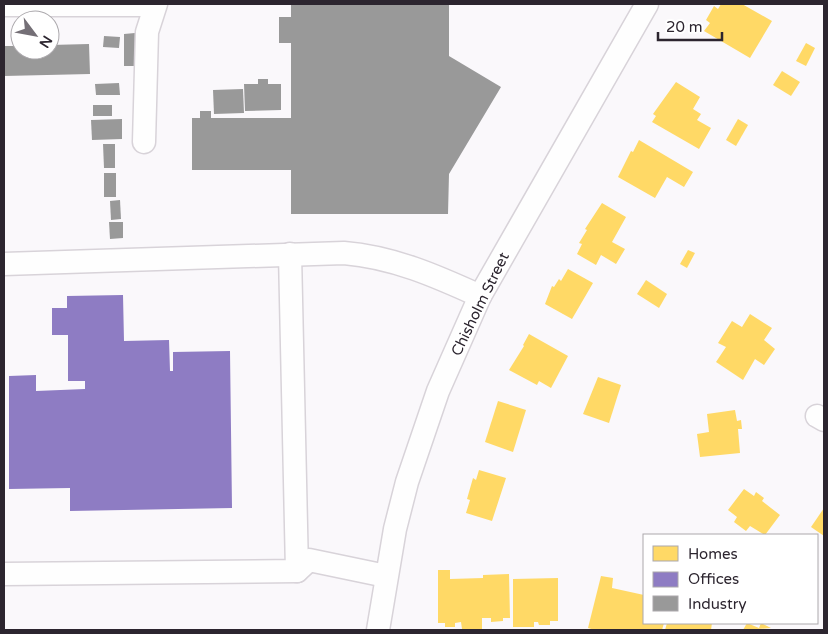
<svg xmlns="http://www.w3.org/2000/svg" width="828" height="634" viewBox="0 0 828 634" font-family="'Varela Round',sans-serif">
	<rect width="100%" height="100%" fill="#faf8fb"/>
	<g fill="#ffd966">
		<path d="M721,4H742L772,21L750,58L704,31L710,23L706,20L714,6L718,9Z"/>
		<path d="M806,43L815,48L806,66L796,61Z"/>
		<path d="M782,71L800,82L791,96L773,85Z"/>
		<path d="M676,82L700,97L693,109L701,114L697,120L711,128L699,149L652,122L656,116L653,114Z"/>
		<path d="M738,119L748,125L736,146L726,140Z"/>
		<path d="M639,140L693,172L684,187L667,177L655,198L618,177L631,151L633,152Z"/>
		<path d="M602,203L626,217L612,242L625,249L616,264L601,255L596,265L577,254L582,244L579,243L587,230L585,229Z"/>
		<path d="M688,250L695,253L687,268L680,264Z"/>
		<path d="M568,269L593,283L572,319L545,304L552,286L554,287L559,279L561,281Z"/>
		<path d="M646,280L667,294L659,308L637,294Z"/>
		<path d="M750,314L772,328L764,340L775,349L764,365L755,359L743,380L716,362L726,347L718,343L732,321L742,327Z"/>
		<path d="M529,334L568,356L551,388L539,381L537,385L509,370L524,346L523,345Z"/>
		<path d="M598,377L621,385L609,423L583,414Z"/>
		<path d="M498,401L526,410L513,452L485,442Z"/>
		<path d="M735,410L737,421L741,420L742,429H738L740,453L700,457L697,434L709,432L707,414Z"/>
		<path d="M479,470L506,478L492,521L466,513L470,500L467,499L473,478L476,480Z"/>
		<path d="M744,489L754,496L756,492L764,498L762,501L780,515L765,535L750,526L746,531L734,522L737,517L728,510Z"/>
		<path d="M824,508V536L811,527Z"/>
		<path d="M438,570H450V579L483,578V575L509,574L510,618H503V621L491,622V618H482V629H462L461,622L455,623V627H445V623H438Z"/>
		<path d="M601,576L613,578L612,588L644,595V623H664L662,630H595L588,628Z"/>
		<path d="M558,578V621H550V625H539L538,622H534V627H513V579Z"/>
		<path d="M667,623H712L711,630H665Z"/>
		<path d="M747,623L759,628L761,623L771,628L743,630Z"/>
	</g>
	<path fill="#8e7cc3" d="M123,295L124,341L169,340L170,371H173V352L230,351L232,508L70,511V488L9,489V376L36,375V391L85,389V381H68V335H52V308H67V296Z"/>
	<g fill="#999">
		<path d="M291,4H449V56L501,87L449,174L448,214H291V170H192V118H200V111H211V118H291V43H279V17H291Z"/>
		<path d="M135,33V66H124V34Z"/>
		<path d="M104,36L120,37L119,48L103,47Z"/>
		<path d="M89,44L90,74L4,76V46H20V50H50V45Z"/>
		<path d="M258,79H268V84H281V110L245,111L244,84H258Z"/>
		<path d="M119,83L120,95H96L95,84Z"/>
		<path d="M243,89L244,113L214,114L213,90Z"/>
		<rect x="93" y="105" width="19" height="11"/>
		<path d="M122,119V139L92,140L91,120Z"/>
		<path d="M103,144H115V168H104Z"/>
		<rect x="104" y="173" width="12" height="24"/>
		<path d="M120,200L121,219L111,220L110,201Z"/>
		<path d="M109,222H123V238L110,239Z"/>
	</g>
	<g fill="none" stroke-linecap="round" stroke-linejoin="round">
		<g stroke="#d8d3d9" stroke-width="25">
			<g id="minor">
				<path d="M4,5H155"/>
				<path d="M144,142L147,32L156,4"/>
				<path d="M290,254L297,571"/>
				<path d="M4,264L344,253C393,257 436,276 480,296"/>
				<path d="M817,416L824,420"/>
				<path d="M4,574L297,571L309,560L386,576"/>
				<path d="M378,630L395,529L407,482L438,391L480,296L647,4"/>
			</g>
		</g>
		<use href="#minor" stroke="#fefefe" stroke-width="22"/>
	</g>
	<g text-anchor="middle" dominant-baseline="central" stroke-width="5" stroke-linejoin="round" paint-order="stroke">
		<g font-size="15" fill="#2c252f" stroke="#fff">
			<text transform="translate(480 304) rotate(-64)">Chisholm Street</text>
		</g>
	</g>
	<rect width="828" height="634" fill="none" stroke="#2c252f" stroke-width="10"/>
	<rect x="643" y="534" width="175" height="90" fill="#ffffff" stroke="#aba8ac"/>
	<rect x="653" y="546" width="25" height="15" fill="#ffd966" stroke="#aba8ac"/>
	<text x="688" y="559" font-size="15" fill="#2c252f">Homes</text>
	<rect x="653" y="572" width="25" height="15" fill="#8e7cc3" stroke="#aba8ac"/>
	<text x="688" y="584" font-size="15" fill="#2c252f">Offices</text>
	<rect x="653" y="596" width="25" height="15" fill="#999999" stroke="#aba8ac"/>
	<text x="688" y="609" font-size="15" fill="#2c252f">Industry</text>
	<g transform="translate(35 35) rotate(122)"><circle r="24" fill="#ffffff" stroke="#aba8ac"/>
	<path d="M0-4L9 19L0 12L-9 19Z" fill="#746f76"/>
	<text y="-8" font-size="14" font-weight="bold" text-anchor="middle" fill="#2c252f">N</text>
	</g>
	<path d="M658 32v8h64v-8" fill="none" stroke="#2c252f" stroke-width="2.5"/>
	<text x="666" y="32" font-size="15" fill="#2c252f" stroke="#ffffff" stroke-width="4" paint-order="stroke">20 m</text>
</svg>
